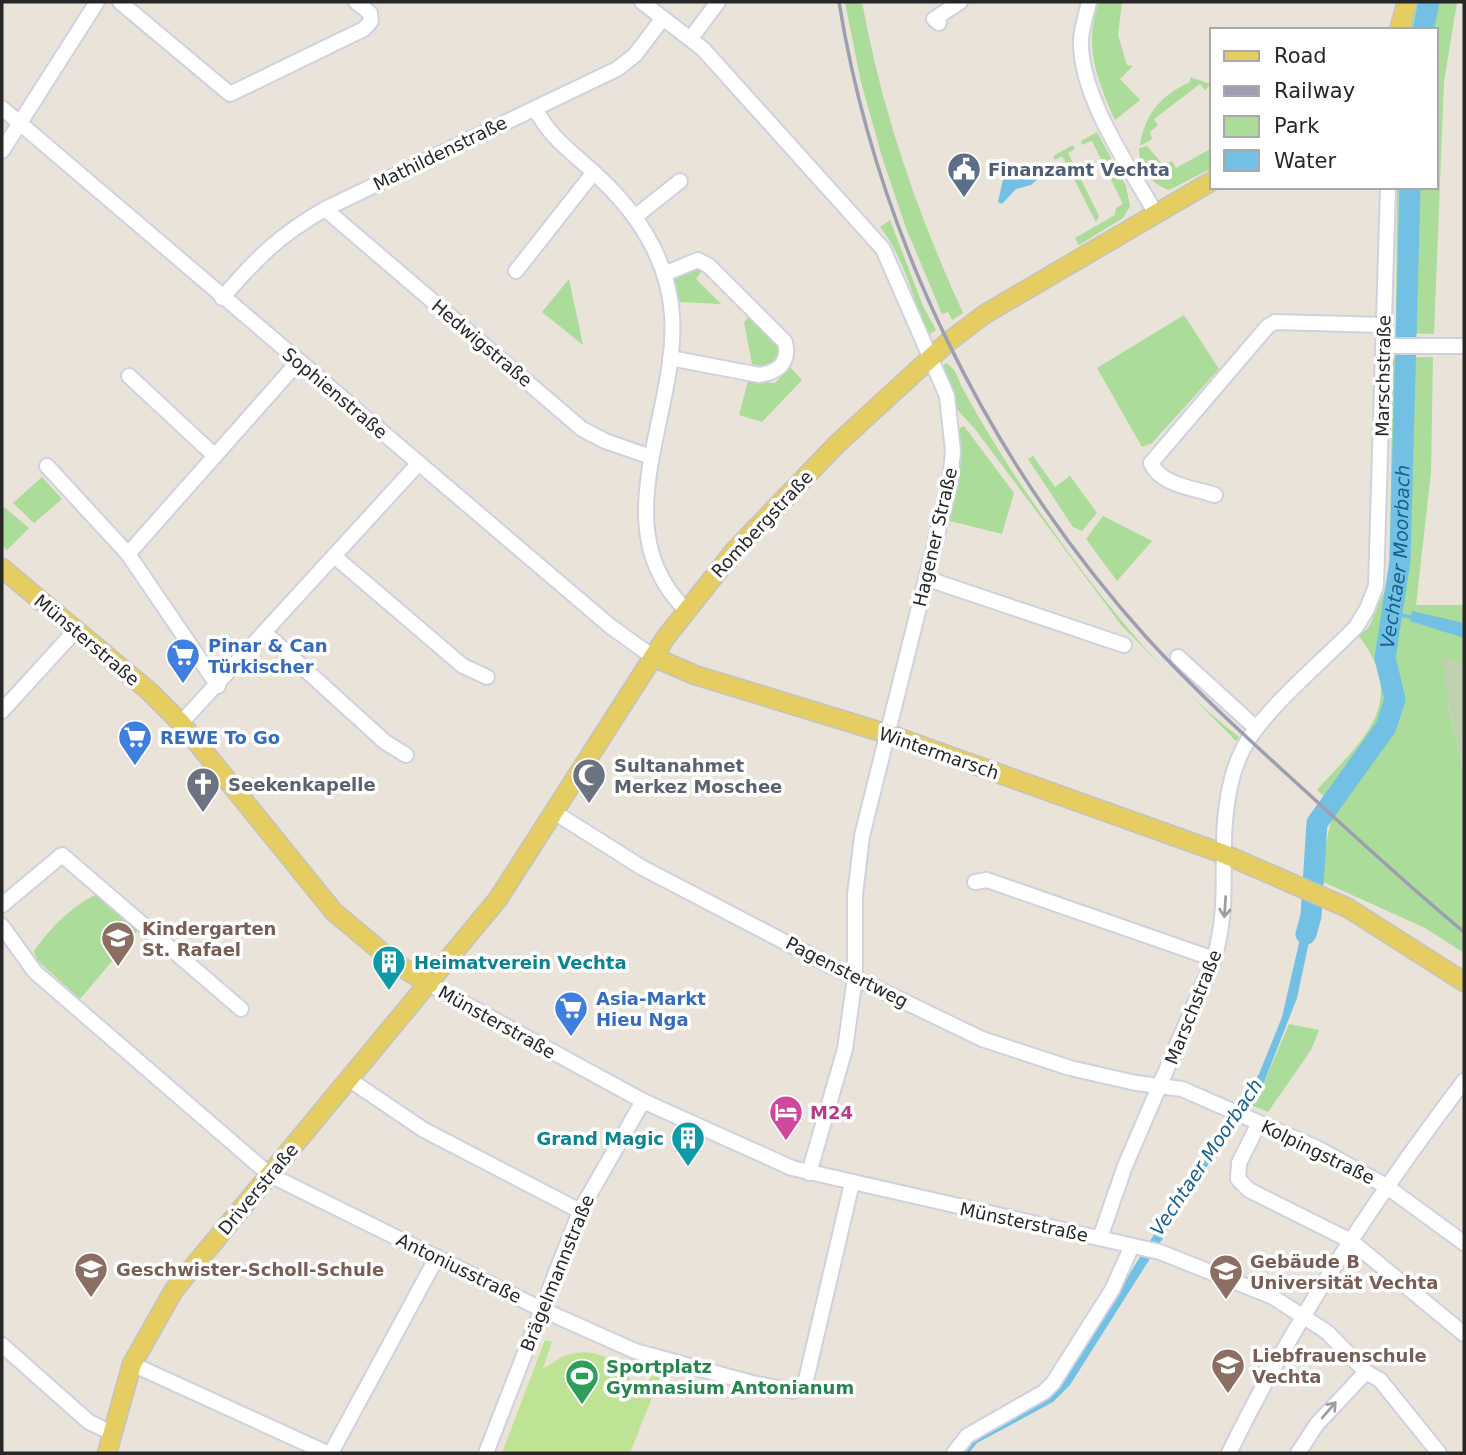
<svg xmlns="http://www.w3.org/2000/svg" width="1466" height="1455" viewBox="0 0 1466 1455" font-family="'DejaVu Sans',sans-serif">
	<rect width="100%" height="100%" fill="#e9e3d9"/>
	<g fill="#acdc99">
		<path d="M845,2H862C882,111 917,213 963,313L952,320L948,312L942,314L906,228L882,157L861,82Z"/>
		<path d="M1099,2H1122L1118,35L1127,65L1133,66L1120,79L1140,100L1115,120C1097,80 1083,44 1099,2Z"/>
		<path d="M1412,2H1457L1444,82L1434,334L1396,333L1397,187H1436V30H1407Z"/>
		<path d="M1190,77L1211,84L1205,90L1200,84L1154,119L1158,125L1150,132L1152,139L1140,146C1144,115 1161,95 1190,82Z"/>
		<path d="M1097,132L1126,186L1130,206L1123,218L1079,245L1075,238L1115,215L1116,208L1123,204L1092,141L1082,145L1081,141Z"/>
		<path d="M1073,145L1075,149L1068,153L1099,216L1096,222L1062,156L1055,160L1053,156Z"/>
		<path d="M1147,146L1164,166L1172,161L1176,168L1212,148V168L1169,190C1150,183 1139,169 1139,148Z"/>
		<path d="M890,220L923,306L936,330L927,336C914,300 904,257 880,227Z"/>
		<path d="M694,266L703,269L696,279L721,304L679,302L672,276Z"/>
		<path d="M569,279L583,345L542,312Z"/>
		<path d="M1184,315L1219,369L1152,443L1142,447L1097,368Z"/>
		<path d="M750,316L776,343L780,352L775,361L764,367L752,364L744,322Z"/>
		<path d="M1433,357L1431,472L1416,605H1464V710L1448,706L1464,774V953L1425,928L1319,880L1334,805L1317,790C1362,740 1410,704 1359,636L1369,627L1389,580L1393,358Z"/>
		<path d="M946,363C956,368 958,380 963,389C982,424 1002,457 1024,489C1083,576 1156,673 1239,737L1236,741L1122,626L975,429L953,405L942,367Z"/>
		<path d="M790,367L802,380L762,422L739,415L748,381L775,383Z"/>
		<path d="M964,426L1014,493L1002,534L950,521L961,461L958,429Z"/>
		<path d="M1033,456L1055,487L1070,476L1097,513L1082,531L1073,527L1028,459Z"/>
		<path d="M42,477L62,499L34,523L13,503Z"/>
		<path d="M4,507L29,528L7,550L2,546V509Z"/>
		<path d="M1103,516L1152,541L1117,581L1086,539Z"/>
		<path d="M97,894L141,927L80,999L37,960L34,951C49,929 72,906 97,894Z"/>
		<path d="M1289,1024L1319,1030L1311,1050L1268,1112L1251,1105L1261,1090Z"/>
	</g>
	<path fill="#c0d1b2" d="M1443,658L1464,662V774L1448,705Z"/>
	<path fill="#bee395" d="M545,1340L552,1342L543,1368C550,1366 558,1358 567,1355C602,1344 629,1369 642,1399L653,1372L661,1375L630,1453H502Z"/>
	<g fill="#72c1e5">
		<path d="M1016,169L1038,175L1039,178L1031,185L1016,189L1002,204L998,202L1004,175Z"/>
		<path d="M1412,611L1464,623V638L1410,621Z"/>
		<path d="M1308,904L1316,909L1297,998L1261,1090L1217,1154L1185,1193L1163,1238L1070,1385L1053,1402L977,1443L969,1453H961C988,1423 1031,1414 1060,1386L1153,1236L1172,1198L1203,1160L1259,1074L1282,1017Z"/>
	</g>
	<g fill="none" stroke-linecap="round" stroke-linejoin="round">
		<path stroke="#72c1e5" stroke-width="3.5" d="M1394,614L1411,617"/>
		<g stroke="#72c1e5" stroke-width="21">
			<path d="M1423,30L1429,2"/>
			<path id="s1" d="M1306,934L1311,916L1317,823L1386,727L1395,699L1385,658L1400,561L1410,187"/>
		</g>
		<g stroke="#cfd1df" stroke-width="18">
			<g id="minor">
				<path d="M120,2L230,94L364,29L371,21L370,13L356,2"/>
				<path d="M642,2L703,49L883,249L947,396L953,451L950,483L862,836L855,895V977L845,1049L809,1173"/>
				<path d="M1089,2C1086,14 1082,27 1081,39C1079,96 1129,166 1156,214"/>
				<path d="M939,23L934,19L960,2"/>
				<path d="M691,38L718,2"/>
				<path d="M2,108L610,626L653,657"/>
				<path d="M535,108C549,136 568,149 591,170C634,208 668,257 672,315C679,414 601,527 686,610"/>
				<path d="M2,151L97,2"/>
				<path d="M325,209L582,429L605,441L651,457"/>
				<path d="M636,216L680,181"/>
				<path d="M516,271L594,172"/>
				<path d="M664,274L698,260L709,266L785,342C790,363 778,372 759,375L670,358"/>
				<path d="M222,298C257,258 278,236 325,209L617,69L635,55L663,18"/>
				<path d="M1384,346H1464"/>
				<path d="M129,376L215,456"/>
				<path d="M47,466L128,554L218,686"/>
				<path d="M1215,495C1194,488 1160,485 1151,463L1268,326L1275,322L1384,325"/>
				<path d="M128,554L298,362"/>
				<path d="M334,556L463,666L487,677"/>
				<path d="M928,579L1124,645"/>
				<path d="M265,633L385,742L406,755"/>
				<path d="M1178,657L1256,728"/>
				<path d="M2,711L75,631"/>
				<path d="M181,723L419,463"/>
				<path d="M554,812L641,867L833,967L982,1039L1070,1068L1136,1083L1182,1089L1317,1148L1386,1186L1464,1243"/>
				<path d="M975,882L987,880L1214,959"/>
				<path d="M2,905L62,855L241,1009"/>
				<path d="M2,926L35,972L270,1175L541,1309L635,1351L752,1383L793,1391L806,1380L852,1183"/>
				<path d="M429,984L643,1101L792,1168L1160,1252L1273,1297L1327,1332L1366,1372L1380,1380L1439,1453"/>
				<path d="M350,1080L424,1130L580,1211"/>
				<path d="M1259,1123L1239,1163L1238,1179L1249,1190L1351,1241L1464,1334"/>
				<path d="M1100,1238L1125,1166L1214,959C1229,907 1221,873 1225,821C1227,797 1232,770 1243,749C1261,712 1325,659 1356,627L1367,609L1376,586L1388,187"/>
				<path d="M2,1345L89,1422L112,1433"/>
				<path d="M132,1364L327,1453"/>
				<path d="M331,1453L437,1257"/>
				<path d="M486,1453L580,1211L643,1101"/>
				<path d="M954,1453L967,1436L1044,1392L1053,1383L1112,1290L1132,1246"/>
				<path d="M1229,1453C1293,1321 1376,1197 1464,1081"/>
				<path d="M1298,1453L1317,1424L1366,1372"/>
			</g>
		</g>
		<g stroke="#c3c3c3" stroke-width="21">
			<g id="major">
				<path d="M1399,30L1407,2"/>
				<path d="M2,568L150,692L181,723L334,912L395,963L429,984"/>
				<path d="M653,657L695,675L888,734L1224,854L1348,908L1464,982"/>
				<path d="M107,1453L132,1364L174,1290L498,899L666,637L735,550L837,444L948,342L985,314L1212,181"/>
			</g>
		</g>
		<use href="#minor" stroke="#fff" stroke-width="14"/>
		<use href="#major" stroke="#e5cd61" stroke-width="18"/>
		<path stroke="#9d9fb0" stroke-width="3.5" d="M839,2C877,236 988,461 1147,638C1199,695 1256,746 1313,798C1363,844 1412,889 1464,932"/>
	</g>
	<defs><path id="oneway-shaft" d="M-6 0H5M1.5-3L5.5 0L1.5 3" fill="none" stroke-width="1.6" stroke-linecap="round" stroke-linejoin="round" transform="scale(1.75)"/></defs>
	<g stroke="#9e9e9e">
		<use href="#oneway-shaft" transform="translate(1225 907) rotate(94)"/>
		<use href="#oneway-shaft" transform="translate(1329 1410) rotate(-49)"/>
	</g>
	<defs>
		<g id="civic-pin" transform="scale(1.75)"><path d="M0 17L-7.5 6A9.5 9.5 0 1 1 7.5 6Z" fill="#5c6f8a" stroke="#fff"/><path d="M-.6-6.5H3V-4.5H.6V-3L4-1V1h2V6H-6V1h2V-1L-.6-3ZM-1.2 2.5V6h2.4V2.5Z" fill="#fff"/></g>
		<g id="supermarket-pin" transform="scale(1.75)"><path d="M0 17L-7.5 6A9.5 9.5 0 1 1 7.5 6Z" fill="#3f7fe0" stroke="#fff"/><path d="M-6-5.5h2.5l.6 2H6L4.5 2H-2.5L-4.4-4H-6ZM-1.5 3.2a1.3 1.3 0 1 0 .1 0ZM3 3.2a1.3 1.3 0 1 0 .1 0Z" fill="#fff"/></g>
		<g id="mosque-pin" transform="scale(1.75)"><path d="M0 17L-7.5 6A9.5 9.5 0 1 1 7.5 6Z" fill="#6b7280" stroke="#fff"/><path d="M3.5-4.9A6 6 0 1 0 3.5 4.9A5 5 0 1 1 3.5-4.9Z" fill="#fff"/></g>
		<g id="church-pin" transform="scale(1.75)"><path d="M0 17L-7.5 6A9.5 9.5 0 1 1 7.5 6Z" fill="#6b7280" stroke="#fff"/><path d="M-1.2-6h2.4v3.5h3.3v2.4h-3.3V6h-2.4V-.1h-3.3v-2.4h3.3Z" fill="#fff"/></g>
		<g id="school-pin" transform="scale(1.75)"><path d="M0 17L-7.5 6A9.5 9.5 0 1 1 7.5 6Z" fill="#8d6e63" stroke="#fff"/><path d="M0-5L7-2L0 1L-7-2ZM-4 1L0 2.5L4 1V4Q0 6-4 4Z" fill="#fff"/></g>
		<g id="building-pin" transform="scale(1.75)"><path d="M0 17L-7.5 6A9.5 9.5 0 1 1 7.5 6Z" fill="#0f9aa8" stroke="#fff"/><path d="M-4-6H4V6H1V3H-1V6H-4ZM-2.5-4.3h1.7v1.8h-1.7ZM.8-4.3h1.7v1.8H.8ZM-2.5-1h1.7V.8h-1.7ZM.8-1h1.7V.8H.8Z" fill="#fff"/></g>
		<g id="hotel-pin" transform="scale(1.75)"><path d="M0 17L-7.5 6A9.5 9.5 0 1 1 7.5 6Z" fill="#d1479c" stroke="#fff"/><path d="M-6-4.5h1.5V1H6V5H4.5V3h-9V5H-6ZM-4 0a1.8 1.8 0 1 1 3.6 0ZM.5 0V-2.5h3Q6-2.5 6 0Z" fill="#fff"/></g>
		<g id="university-pin" transform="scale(1.75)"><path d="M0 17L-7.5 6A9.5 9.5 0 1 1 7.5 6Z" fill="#8d6e63" stroke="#fff"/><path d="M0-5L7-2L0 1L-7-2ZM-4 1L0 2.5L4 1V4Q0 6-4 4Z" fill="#fff"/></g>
		<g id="stadium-pin" transform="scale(1.75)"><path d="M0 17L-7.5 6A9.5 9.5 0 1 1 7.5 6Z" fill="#2e9e5b" stroke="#fff"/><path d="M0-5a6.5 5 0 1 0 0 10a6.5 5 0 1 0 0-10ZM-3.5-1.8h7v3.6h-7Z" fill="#fff"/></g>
	</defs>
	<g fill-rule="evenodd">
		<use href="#civic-pin" x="964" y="169"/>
		<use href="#supermarket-pin" x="183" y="655"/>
		<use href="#supermarket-pin" x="135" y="737"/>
		<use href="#mosque-pin" x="589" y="775"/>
		<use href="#church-pin" x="203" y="784"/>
		<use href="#school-pin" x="118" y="938"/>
		<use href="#building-pin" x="389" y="962"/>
		<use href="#supermarket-pin" x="571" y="1008"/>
		<use href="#hotel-pin" x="786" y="1112"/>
		<use href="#building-pin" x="688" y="1138"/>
		<use href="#school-pin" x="91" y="1269"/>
		<use href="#university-pin" x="1226" y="1271"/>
		<use href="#school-pin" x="1228" y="1365"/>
		<use href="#stadium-pin" x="582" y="1376"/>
	</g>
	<g text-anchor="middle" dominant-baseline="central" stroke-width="7" stroke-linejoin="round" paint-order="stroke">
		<g font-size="18" fill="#272727" stroke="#fff">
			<text transform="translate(440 153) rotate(-26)">Mathildenstraße</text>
			<text transform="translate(482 343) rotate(40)">Hedwigstraße</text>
			<text transform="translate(1383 376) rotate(-89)">Marschstraße</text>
			<text transform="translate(335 393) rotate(40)">Sophienstraße</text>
			<text transform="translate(762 524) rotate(-47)">Rombergstraße</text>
			<text transform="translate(935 537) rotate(-77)">Hagener Straße</text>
			<text transform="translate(87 640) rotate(40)">Münsterstraße</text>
			<text transform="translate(939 753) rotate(19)">Wintermarsch</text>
			<text transform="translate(847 972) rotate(27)">Pagenstertweg</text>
			<text transform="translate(1193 1007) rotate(-68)">Marschstraße</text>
			<text transform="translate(497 1022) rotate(29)">Münsterstraße</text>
			<text transform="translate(1318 1152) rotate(26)">Kolpingstraße</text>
			<text transform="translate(258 1189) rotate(-50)">Driverstraße</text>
			<text transform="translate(1024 1222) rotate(12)">Münsterstraße</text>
			<text transform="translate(459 1268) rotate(26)">Antoniusstraße</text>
			<text transform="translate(557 1273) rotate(-68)">Brägelmannstraße</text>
		</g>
		<g font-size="18" font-weight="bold" fill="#4e5e75" stroke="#fff" text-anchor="start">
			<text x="988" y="169">Finanzamt Vechta</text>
		</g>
		<g font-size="18" font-weight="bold" fill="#366cbe" stroke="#fff" text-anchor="start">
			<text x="208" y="645">Pinar &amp; Can<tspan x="208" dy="21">Türkischer</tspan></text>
			<text x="160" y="737">REWE To Go</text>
			<text x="596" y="998">Asia-Markt<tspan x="596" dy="21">Hieu Nga</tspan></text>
		</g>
		<g font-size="18" font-weight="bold" fill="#5b616d" stroke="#fff" text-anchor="start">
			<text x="614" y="765">Sultanahmet<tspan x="614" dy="21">Merkez Moschee</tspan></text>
			<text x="228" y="784">Seekenkapelle</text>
		</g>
		<g font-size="18" font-weight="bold" fill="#785e54" stroke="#fff" text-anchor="start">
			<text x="142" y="928">Kindergarten<tspan x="142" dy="21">St. Rafael</tspan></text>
			<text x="1250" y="1261">Gebäude B<tspan x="1250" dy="21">Universität Vechta</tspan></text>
			<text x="116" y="1269">Geschwister-Scholl-Schule</text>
			<text x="1252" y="1355">Liebfrauenschule<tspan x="1252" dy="21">Vechta</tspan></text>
		</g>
		<g font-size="18" font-weight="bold" fill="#0d838f" stroke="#fff" text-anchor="start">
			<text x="414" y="962">Heimatverein Vechta</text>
			<text x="664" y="1138" text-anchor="end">Grand Magic</text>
		</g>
		<g font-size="18" font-weight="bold" fill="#b23c85" stroke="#fff" text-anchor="start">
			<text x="810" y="1112">M24</text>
		</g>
		<g font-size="18" font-weight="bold" fill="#27864d" stroke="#fff" text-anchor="start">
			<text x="606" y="1366">Sportplatz<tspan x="606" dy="21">Gymnasium Antonianum</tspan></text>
		</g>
		<g font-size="19" font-style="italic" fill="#165e8c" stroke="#fff">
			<text stroke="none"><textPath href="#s1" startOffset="404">Vechtaer Moorbach</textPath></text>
			<text transform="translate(1206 1157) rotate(-56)">Vechtaer Moorbach</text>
		</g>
	</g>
	<rect width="1466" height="1455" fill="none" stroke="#272727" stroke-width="7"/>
	<rect x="1210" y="28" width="228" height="161" fill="#ffffff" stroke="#a9a9a9" stroke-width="2"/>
	<rect x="1224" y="51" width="35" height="10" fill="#e5cd61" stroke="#a9a9a9" stroke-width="2"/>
	<text x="1274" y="63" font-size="21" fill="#272727">Road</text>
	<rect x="1224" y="86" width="35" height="10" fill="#9d9fb0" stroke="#a9a9a9" stroke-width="2"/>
	<text x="1274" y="98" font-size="21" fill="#272727">Railway</text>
	<rect x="1224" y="116" width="35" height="21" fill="#acdc99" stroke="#a9a9a9" stroke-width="2"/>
	<text x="1274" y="133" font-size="21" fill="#272727">Park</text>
	<rect x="1224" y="150" width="35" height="21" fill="#72c1e5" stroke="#a9a9a9" stroke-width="2"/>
	<text x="1274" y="168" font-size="21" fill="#272727">Water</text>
</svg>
